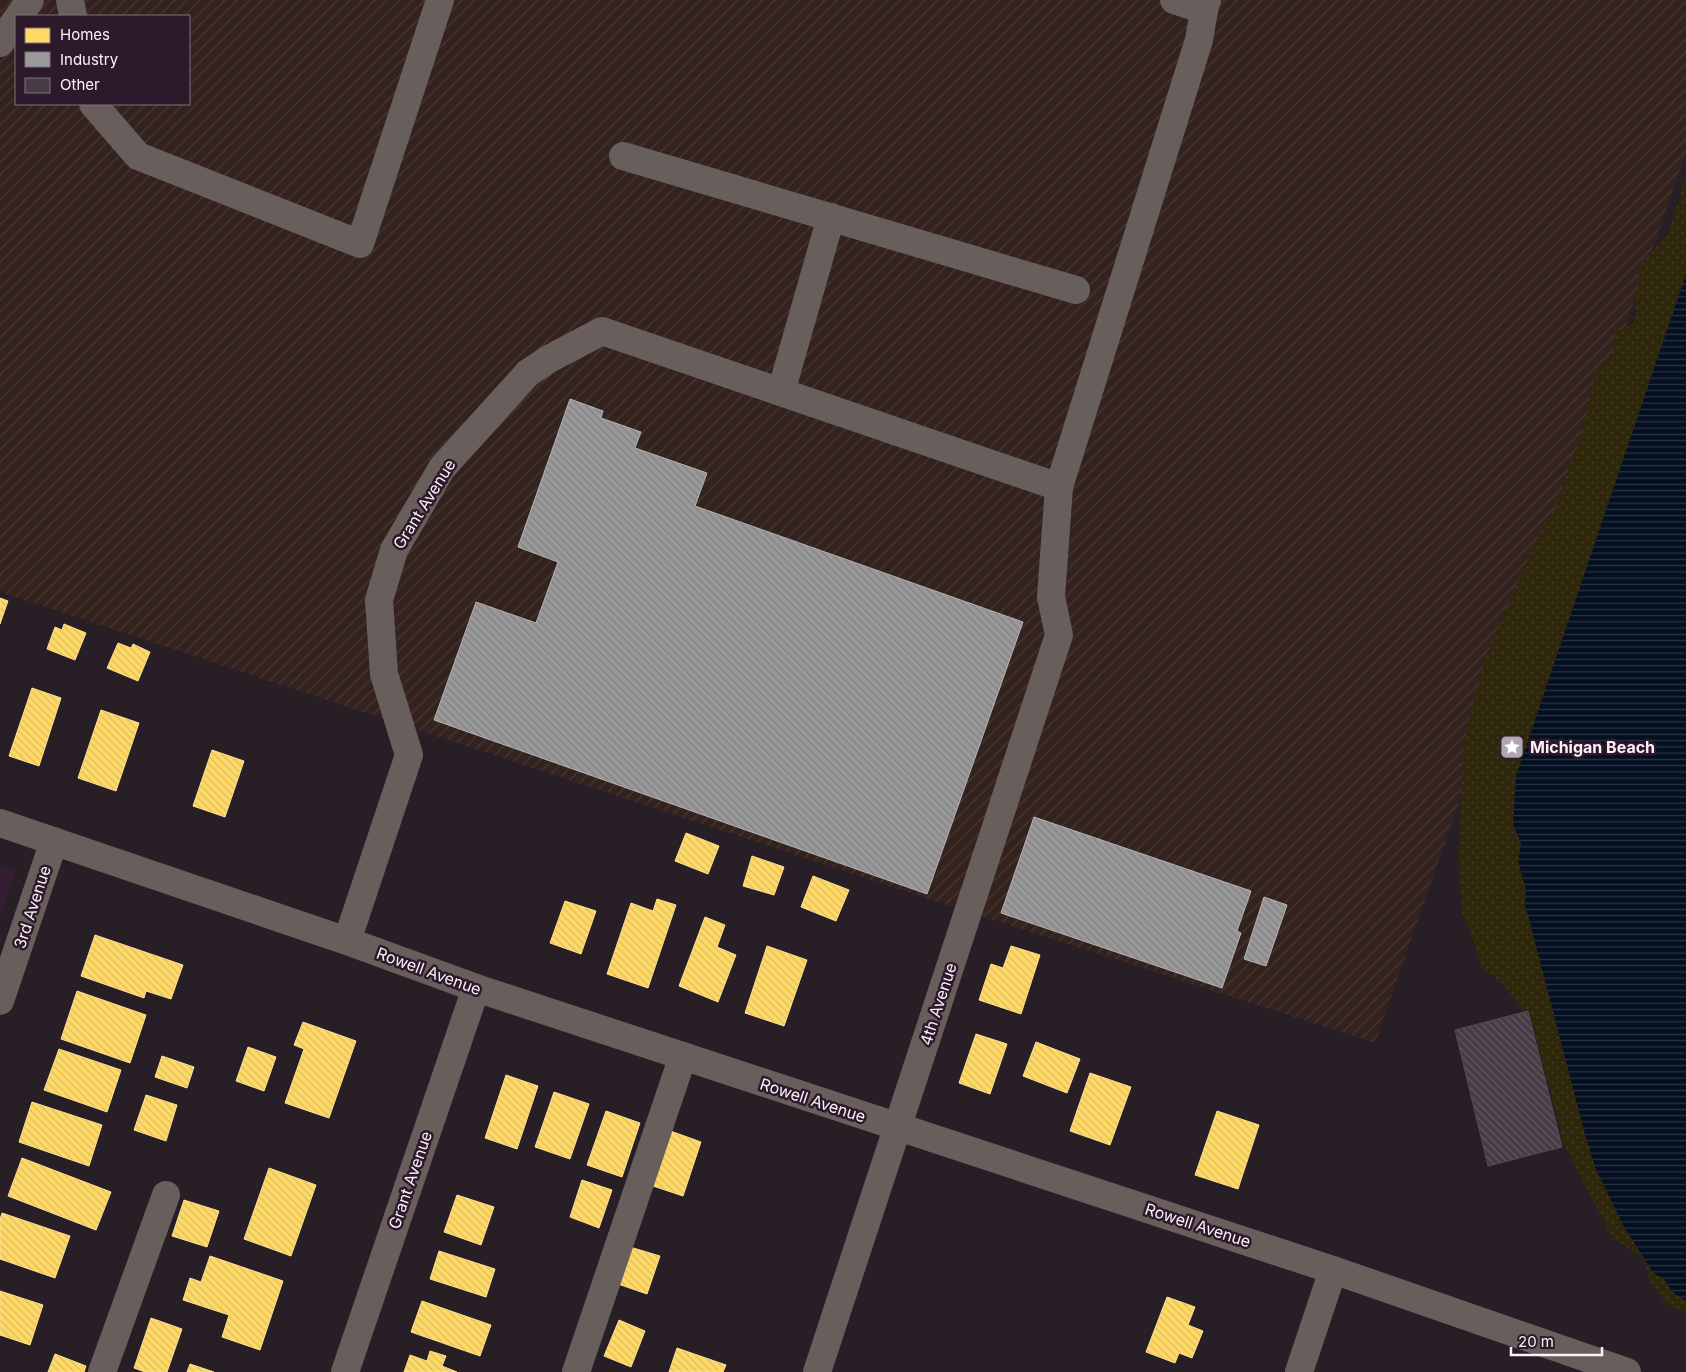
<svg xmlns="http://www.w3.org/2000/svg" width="1686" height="1372" viewBox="0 0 1686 1372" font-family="Inter,sans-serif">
	<defs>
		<pattern id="industrial-furrows" width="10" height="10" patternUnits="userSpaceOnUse" patternTransform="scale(1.25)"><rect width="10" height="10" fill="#33221e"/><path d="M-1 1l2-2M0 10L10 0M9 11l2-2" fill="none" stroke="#473834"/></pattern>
		<pattern id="sand-dots" width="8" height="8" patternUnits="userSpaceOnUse" patternTransform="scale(1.25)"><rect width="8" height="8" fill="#2f270b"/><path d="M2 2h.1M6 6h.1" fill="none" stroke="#443c23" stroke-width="1.8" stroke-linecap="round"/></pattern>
		<pattern id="water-rules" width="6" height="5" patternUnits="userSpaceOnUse" patternTransform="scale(1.25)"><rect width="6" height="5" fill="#041021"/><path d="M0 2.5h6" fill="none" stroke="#2a3342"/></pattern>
		<pattern id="homes-back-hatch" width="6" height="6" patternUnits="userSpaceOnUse" patternTransform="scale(1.25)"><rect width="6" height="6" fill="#ffd966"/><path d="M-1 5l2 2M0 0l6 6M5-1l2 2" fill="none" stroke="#dbbc61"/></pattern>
		<pattern id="industry-back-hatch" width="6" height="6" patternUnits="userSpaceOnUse" patternTransform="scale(1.25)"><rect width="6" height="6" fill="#999"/><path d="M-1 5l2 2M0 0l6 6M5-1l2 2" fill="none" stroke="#828182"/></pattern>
		<pattern id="building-back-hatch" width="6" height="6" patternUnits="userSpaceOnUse" patternTransform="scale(1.25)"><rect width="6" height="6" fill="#473b45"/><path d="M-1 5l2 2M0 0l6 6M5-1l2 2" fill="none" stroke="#625861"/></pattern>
	</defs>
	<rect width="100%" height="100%" fill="#281e26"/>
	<path fill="url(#industrial-furrows)" fill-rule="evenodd" d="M0,0H1686V153L1375,1043L947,905L0,592ZM16,16H189V104H16Z"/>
	<path fill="#341e32" d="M0,865L16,871L0,918Z"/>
	<path fill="url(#sand-dots)" d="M1686,174V1312L1666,1304L1650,1283L1644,1259L1613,1238L1565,1148L1529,1011L1522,1009L1502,983L1482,968L1475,944L1462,912L1458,856L1464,741L1486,656L1539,535L1555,509L1589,410L1590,391L1601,366L1614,348L1615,332L1634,323L1639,267L1669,233Z"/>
	<path fill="url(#water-rules)" d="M1686,274V1301L1671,1291L1664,1278L1654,1274L1624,1227L1594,1165L1581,1119L1525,904L1526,890L1518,861L1521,844L1513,823L1516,776Z"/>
	<g fill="url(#homes-back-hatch)" stroke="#fee093">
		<path d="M0,598L8,601L0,624Z"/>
		<path d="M64,624L86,633L75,660L47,649L55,627L62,630Z"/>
		<path d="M118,643L131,648L133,644L150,652L138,681L107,668Z"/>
		<path d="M32,688L61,698L39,766L9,756Z"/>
		<path d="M101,710L139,723L116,791L78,778Z"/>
		<path d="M212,750L244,761L225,817L193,806Z"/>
		<path d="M686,833L719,846L708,874L675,861Z"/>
		<path d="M752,856L784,867L774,895L743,886Z"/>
		<path d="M813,876L849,890L836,921L801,907Z"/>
		<path d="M657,899L676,905L648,988L607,974L631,903L653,911Z"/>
		<path d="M565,901L596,911L581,954L550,943Z"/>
		<path d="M705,917L725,925L717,947L736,955L718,1002L679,986Z"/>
		<path d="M95,935L183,965L171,999L146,991L144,998L81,976Z"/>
		<path d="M767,946L807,960L784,1026L745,1013Z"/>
		<path d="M1011,946L1040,955L1021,1014L979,1000L991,964L1003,968Z"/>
		<path d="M77,991L146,1015L130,1063L61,1039Z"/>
		<path d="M303,1022L356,1041L329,1118L285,1103L304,1049L294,1045Z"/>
		<path d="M976,1034L1007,1044L990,1094L959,1083Z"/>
		<path d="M1036,1042L1080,1059L1067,1093L1023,1076Z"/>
		<path d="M248,1047L276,1057L264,1091L236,1081Z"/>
		<path d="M59,1049L121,1070L107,1112L44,1090Z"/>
		<path d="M162,1056L194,1067L187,1088L155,1077Z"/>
		<path d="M1090,1073L1131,1087L1110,1145L1070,1131Z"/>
		<path d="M506,1075L538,1086L517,1149L485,1138Z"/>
		<path d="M554,1092L589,1104L570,1159L535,1147Z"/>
		<path d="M146,1095L177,1105L166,1141L134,1130Z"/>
		<path d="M32,1102L102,1125L89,1166L19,1142Z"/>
		<path d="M606,1111L640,1123L622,1177L587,1165Z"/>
		<path d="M1217,1111L1259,1125L1238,1189L1195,1175Z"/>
		<path d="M665,1129L701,1142L683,1196L647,1184Z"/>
		<path d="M22,1158L111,1192L96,1230L8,1196Z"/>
		<path d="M269,1168L316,1185L291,1256L244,1239Z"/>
		<path d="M582,1180L612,1190L599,1228L570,1217Z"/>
		<path d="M457,1195L494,1207L481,1245L444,1232Z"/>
		<path d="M184,1200L219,1211L207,1247L172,1236Z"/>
		<path d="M2,1213L70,1236L55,1278L0,1259V1219Z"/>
		<path d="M630,1247L660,1256L647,1294L618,1284Z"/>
		<path d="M439,1251L495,1269L486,1297L430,1279Z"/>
		<path d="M210,1256L283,1281L260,1350L222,1337L229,1315L183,1300L190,1278L201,1282Z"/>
		<path d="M0,1291L43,1305L30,1345L0,1335Z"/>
		<path d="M1167,1297L1195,1307L1188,1325L1203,1331L1192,1358L1179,1353L1175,1363L1146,1352Z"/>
		<path d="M422,1301L491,1325L480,1356L411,1332Z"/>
		<path d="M151,1318L182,1329L167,1372H145L134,1368Z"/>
		<path d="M619,1320L645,1331L631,1367L604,1356Z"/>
		<path d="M677,1348L726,1365L723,1372H669Z"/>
		<path d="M430,1351L446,1356L442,1366L457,1372H404L410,1355L427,1361Z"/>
		<path d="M55,1354L86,1366L84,1372H48Z"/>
		<path d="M190,1364L214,1372H187Z"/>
	</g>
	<g fill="url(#industry-back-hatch)" stroke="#b7b3b6">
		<path d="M570,399L603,411L601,418L641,432L635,448L707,473L695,506L1023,622L927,894L434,720L476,602L536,623L558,562L518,547Z"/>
		<path d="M1034,817L1251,891L1237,931L1241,933L1222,988L1001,913Z"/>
		<path d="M1264,897L1287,905L1266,966L1244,959Z"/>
	</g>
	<path fill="url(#building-back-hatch)" stroke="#554b53" d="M1528,1011L1562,1147L1488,1166L1455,1030Z"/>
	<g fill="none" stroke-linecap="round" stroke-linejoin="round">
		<g stroke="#685f5c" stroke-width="28">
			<path d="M70,0L73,16"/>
			<path d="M1174,0L1204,10L1207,0"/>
			<path d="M19,16L30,0"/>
			<path d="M0,43L16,20"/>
			<path d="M93,104L138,156L360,244L440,0"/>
			<path d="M623,156L1076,290"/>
			<path d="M781,392L831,217"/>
			<path d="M1059,487L1199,40L1204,10"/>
			<path d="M0,823L347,941L476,988L1333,1270L1627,1372"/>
			<path d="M347,941L409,755L384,674L379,600L394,550L442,468L528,373L549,359L602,331L1059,487L1051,597L1059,635L817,1372"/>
			<path d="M0,1001L54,841"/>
			<path d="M102,1372L166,1195"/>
			<path d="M345,1372L476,988"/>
			<path d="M576,1372L683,1056"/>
			<path d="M1299,1372L1333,1270"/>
		</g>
	</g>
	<defs>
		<g id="sight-square" transform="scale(1.25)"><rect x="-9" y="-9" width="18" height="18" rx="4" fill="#b2a6b0" stroke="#2c1a2a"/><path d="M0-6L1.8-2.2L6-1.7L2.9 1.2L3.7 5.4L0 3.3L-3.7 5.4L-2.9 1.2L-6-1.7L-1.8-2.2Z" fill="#fff"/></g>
	</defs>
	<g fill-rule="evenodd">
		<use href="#sight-square" x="1512" y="747"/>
	</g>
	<g text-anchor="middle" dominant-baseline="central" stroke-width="5" stroke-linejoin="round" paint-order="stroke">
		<g font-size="16" fill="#fdf0fb" stroke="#2c1a2a">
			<text transform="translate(424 504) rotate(-58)">Grant Avenue</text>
			<text transform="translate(32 907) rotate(-72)">3rd Avenue</text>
			<text transform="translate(429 971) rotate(20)">Rowell Avenue</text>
			<text transform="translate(938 1004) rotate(-72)">4th Avenue</text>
			<text transform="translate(813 1100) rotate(18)">Rowell Avenue</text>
			<text transform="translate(410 1180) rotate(-71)">Grant Avenue</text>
			<text transform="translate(1198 1225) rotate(18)">Rowell Avenue</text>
		</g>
		<g font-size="16" font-weight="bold" fill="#fdf0fb" stroke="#2c1a2a" text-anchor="start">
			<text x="1530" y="747">Michigan Beach</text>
		</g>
	</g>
	<rect x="15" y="15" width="175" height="90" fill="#2c1a2a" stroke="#80707e"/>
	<rect x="25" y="28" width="25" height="15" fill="#ffd966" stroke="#80707e"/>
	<text x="60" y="40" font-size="15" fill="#fdf0fb">Homes</text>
	<rect x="25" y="52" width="25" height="15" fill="#999999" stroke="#80707e"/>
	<text x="60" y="65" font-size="15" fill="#fdf0fb">Industry</text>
	<rect x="25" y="78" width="25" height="15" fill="#473b45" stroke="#80707e"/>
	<text x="60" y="90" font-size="15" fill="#fdf0fb">Other</text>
	<path d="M1511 1347v8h91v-8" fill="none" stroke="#fdf0fb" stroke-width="2.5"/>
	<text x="1518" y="1347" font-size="15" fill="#fdf0fb" stroke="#2c1a2a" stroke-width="4" paint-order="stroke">20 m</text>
</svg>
